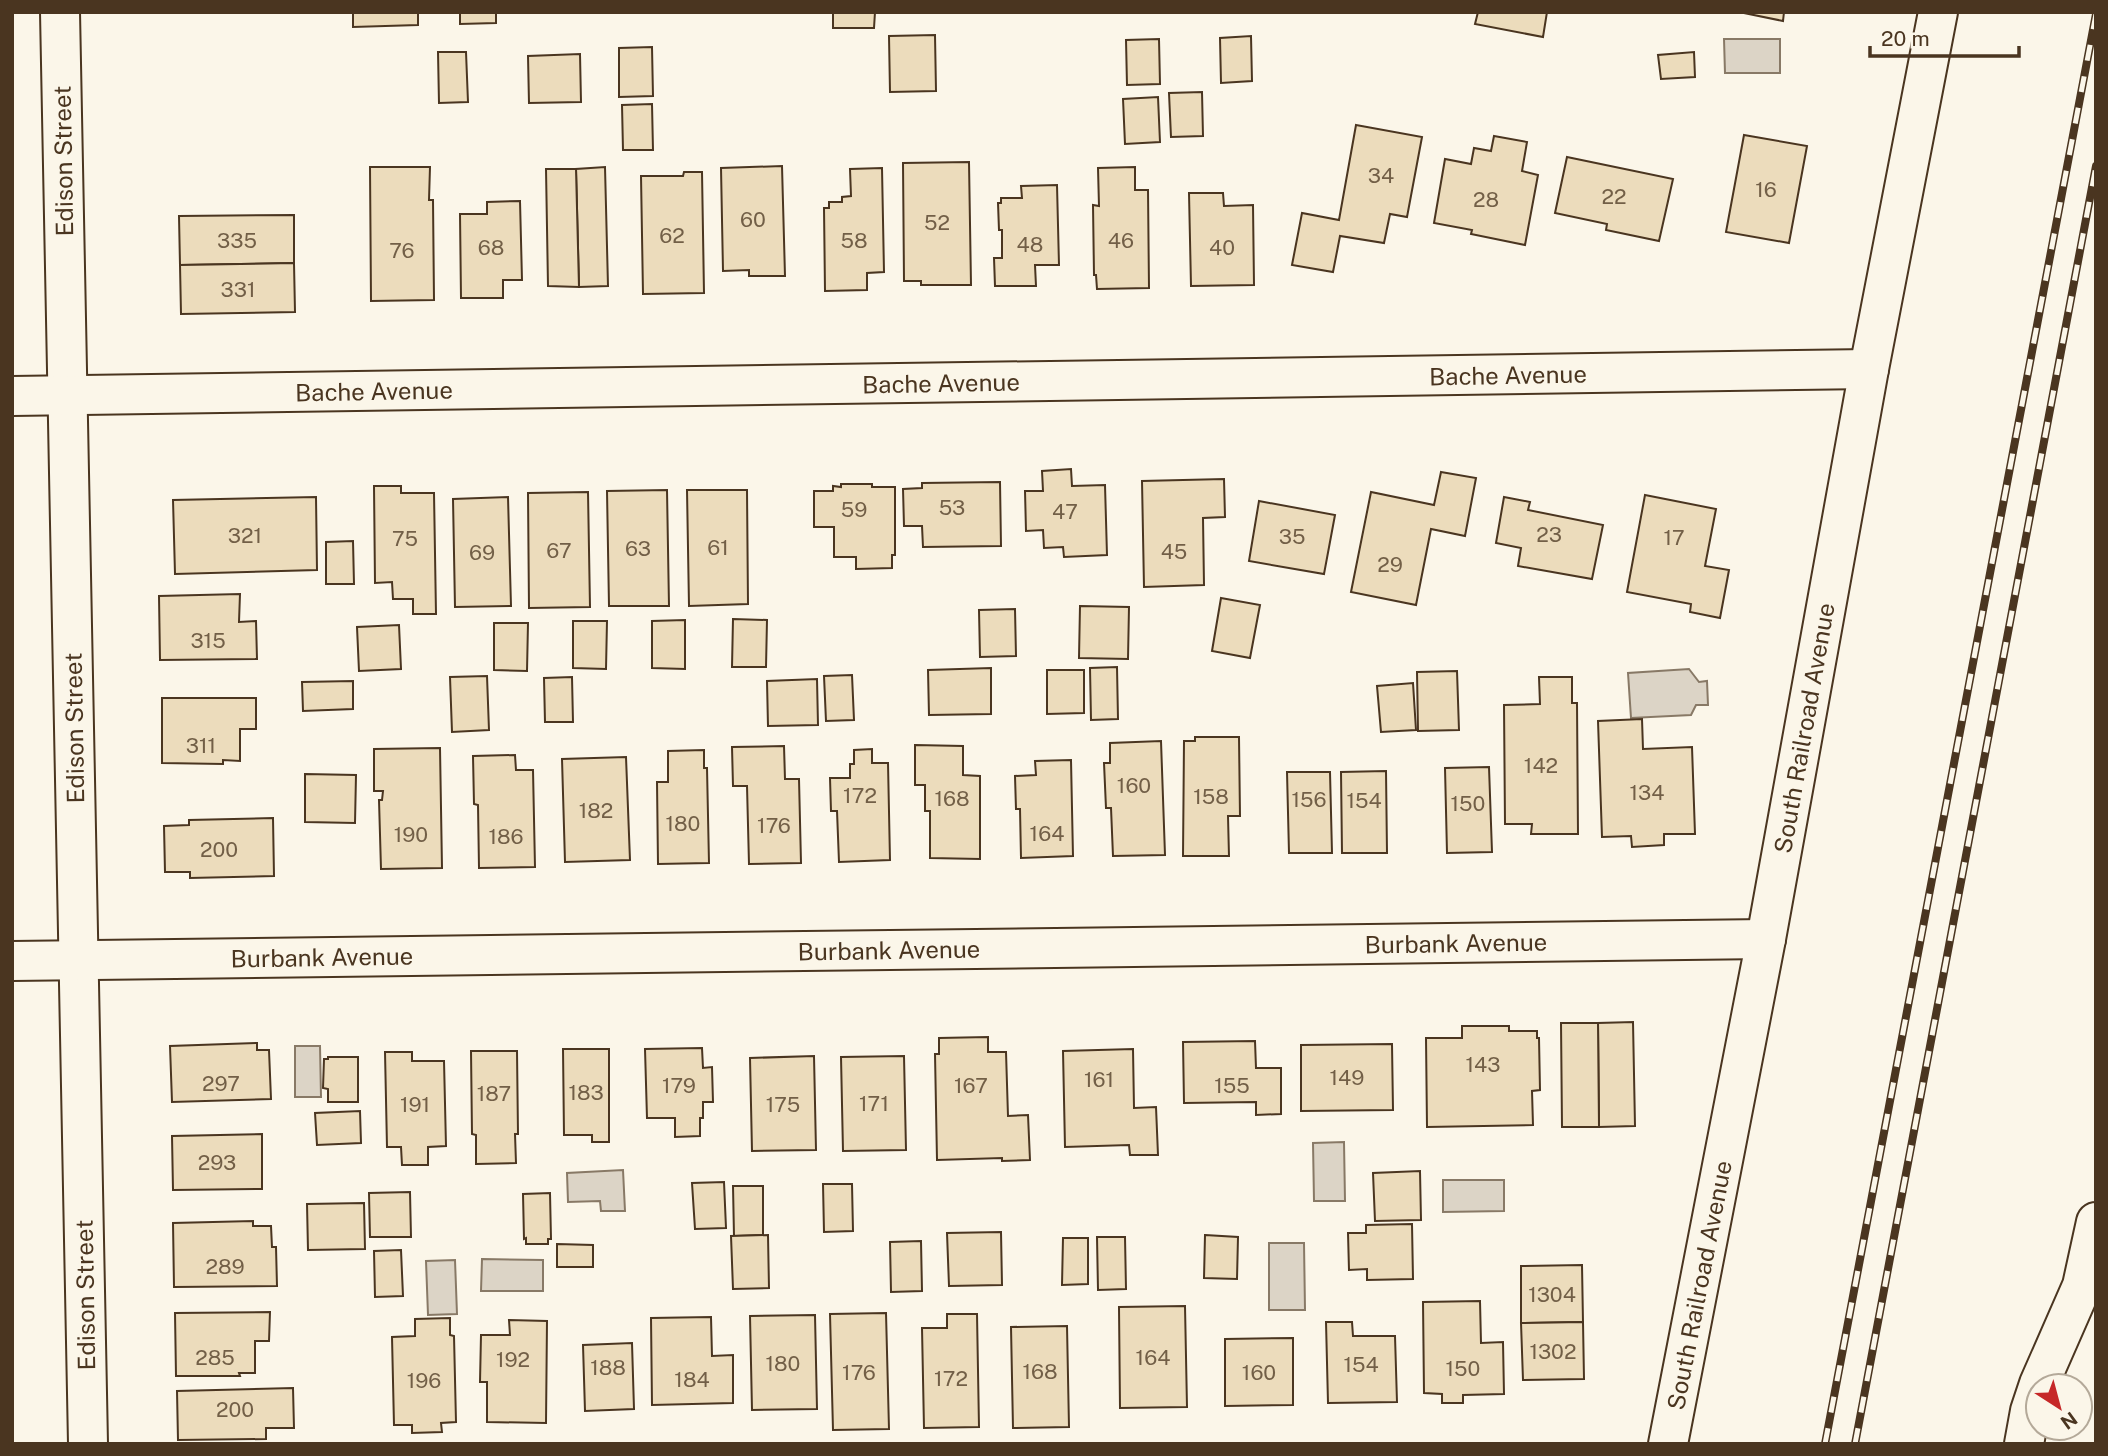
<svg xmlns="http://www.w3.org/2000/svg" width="2108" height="1456" viewBox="0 0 2108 1456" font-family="'Public Sans',sans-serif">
	<rect width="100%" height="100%" fill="#fbf6e9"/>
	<g fill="#dcd4c6" stroke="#887966" stroke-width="2">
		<path d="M1724,39H1780V73H1725Z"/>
		<path d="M1689,669L1699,682L1707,681L1708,705H1696L1691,715L1631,718L1628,673Z"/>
		<path d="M295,1046H320L321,1097H295Z"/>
		<path d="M1344,1142L1345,1201H1314L1313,1143Z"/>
		<path d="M623,1170L625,1211H601L600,1201L568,1202L567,1173Z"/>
		<path d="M1443,1180H1504V1211L1443,1212Z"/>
		<path d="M1269,1243H1304L1305,1310H1269Z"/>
		<path d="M482,1259L543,1260V1291H481Z"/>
		<path d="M455,1260L457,1314L428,1315L426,1261Z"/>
	</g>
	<g fill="#ecdcbc" stroke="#4a3520" stroke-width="2">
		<path d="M353,12H418V25L353,27Z"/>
		<path d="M460,12H496V23L460,24Z"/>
		<path d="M833,12H875L874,28H833Z"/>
		<path d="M1478,12H1547L1543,37L1475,24Z"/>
		<path d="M1739,12H1784L1783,21Z"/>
		<path d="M935,35L936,91L890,92L889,36Z"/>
		<path d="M1251,36L1252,81L1221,83L1220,38Z"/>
		<path d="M1159,39L1160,84L1127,85L1126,40Z"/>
		<path d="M652,47L653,96L619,97V48Z"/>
		<path d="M438,52H466L468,102L439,103Z"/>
		<path d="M1694,52L1695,77L1661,79L1658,55Z"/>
		<path d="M580,54L581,102L529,103L528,56Z"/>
		<path d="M1202,92L1203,136L1171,137L1169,93Z"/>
		<path d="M1158,97L1160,142L1125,144L1123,99Z"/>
		<path d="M652,104L653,150H623L622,105Z"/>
		<path d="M1356,125L1422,137L1407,217L1390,214L1384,243L1340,236L1333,272L1292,265L1302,213L1339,220Z"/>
		<path d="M1744,135L1807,146L1789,243L1726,232Z"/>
		<path d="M1494,136L1527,142L1522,171L1538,175L1525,245L1471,234L1472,230L1434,223L1445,159L1471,164L1474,148L1491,151Z"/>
		<path d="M1567,157L1673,179L1659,241L1606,230L1607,224L1555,213Z"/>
		<path d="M969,162L971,285H921V281H904L903,163Z"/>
		<path d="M782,166L785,276H749V270L723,271L721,168Z"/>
		<path d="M370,167H430L429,200H433L434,300L371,301Z"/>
		<path d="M605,167L608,286L579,287L576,169Z"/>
		<path d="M1135,167V190H1148L1149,288L1097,289L1096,275H1094L1093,205L1099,206L1098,168Z"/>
		<path d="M882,168L884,272L867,273V290L825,291L824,208H829V202H842V197L851,196L850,169Z"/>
		<path d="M546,169H576L579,287L548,286Z"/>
		<path d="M684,172H702L704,293L643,294L641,176H683Z"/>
		<path d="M1057,185L1059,265H1035L1036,286H995L994,258H1002V230H999L998,203H1001V198H1022L1021,186Z"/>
		<path d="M1189,193H1223L1224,206L1253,205L1254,285L1191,286Z"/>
		<path d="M520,201L522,280H503V298H461L460,214H487V202Z"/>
		<path d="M294,215V263L180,265L179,216Z"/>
		<path d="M294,263L295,312L181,314L180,265Z"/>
		<path d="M1071,469L1072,486L1105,485L1107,555L1064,557L1063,547L1044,548L1043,530L1026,531L1025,491H1043L1042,471Z"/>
		<path d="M1441,472L1476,478L1465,536L1431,529L1416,605L1351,592L1371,492L1434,505Z"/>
		<path d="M1224,479L1225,517L1203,518L1204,585L1144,587L1142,481Z"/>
		<path d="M1000,482L1001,546L923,547L922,526H904L903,489L922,488V483Z"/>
		<path d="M841,484H872V487H895V555H892V568L856,569V557H834V527H814V491H833V486L841,487Z"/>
		<path d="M374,486H401V493H434L436,614H413V599H393L392,582L375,583Z"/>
		<path d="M667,490L669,606H609L607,491Z"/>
		<path d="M687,490H747L748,604L689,606Z"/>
		<path d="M588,492L590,607L529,608L528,493Z"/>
		<path d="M1645,495L1716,509L1705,566L1729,570L1720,618L1690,612L1691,604L1627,592Z"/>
		<path d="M316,497L317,570L175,574L173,500Z"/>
		<path d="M508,497L511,606L455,607L453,499Z"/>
		<path d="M1504,497L1530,502L1528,510L1603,525L1592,579L1518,566L1521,548L1496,543Z"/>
		<path d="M1259,501L1335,515L1324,574L1249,561Z"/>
		<path d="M353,541L354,584H326V542Z"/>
		<path d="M240,594L239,622L256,621L257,659L160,660L159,596Z"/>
		<path d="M1221,598L1260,605L1250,658L1212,651Z"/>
		<path d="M1080,606L1129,607L1128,659L1079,658Z"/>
		<path d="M1015,609L1016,656L980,657L979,610Z"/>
		<path d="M733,619L767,620L766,667H732Z"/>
		<path d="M685,620V669L652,668V621Z"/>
		<path d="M573,621H607L606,669L573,668Z"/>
		<path d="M494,623H528L527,671L494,670Z"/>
		<path d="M399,625L401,669L359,671L357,627Z"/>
		<path d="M1117,667L1118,719L1091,720L1090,668Z"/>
		<path d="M991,668V714L929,715L928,670Z"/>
		<path d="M1047,670H1084V713L1047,714Z"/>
		<path d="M1457,671L1459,730L1418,731L1417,672Z"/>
		<path d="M852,675L854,720L826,721L824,676Z"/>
		<path d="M487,676L489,730L452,732L450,677Z"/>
		<path d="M572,677L573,722H545L544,678Z"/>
		<path d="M1539,677H1572V703H1577L1578,834H1531L1532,824H1505L1504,705L1540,704Z"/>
		<path d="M817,679L818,725L768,726L767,681Z"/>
		<path d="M353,681V709L303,711L302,682Z"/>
		<path d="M1413,683L1416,730L1381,732L1377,686Z"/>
		<path d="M162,698H256V729H240V761L223,760V764L162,763Z"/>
		<path d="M1642,719L1643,749L1692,747L1695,834H1664V845L1632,847L1631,836L1602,837L1598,721Z"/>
		<path d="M1195,737H1239L1240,816H1228L1229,856H1183L1184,741H1195Z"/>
		<path d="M1161,741L1165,855L1113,856L1111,808H1106L1104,763H1110V743Z"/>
		<path d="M915,745L963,746V775L980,776V859L930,858V811H925V785H915Z"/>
		<path d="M784,746L785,779H799L801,863L749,864L747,786H733L732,747Z"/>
		<path d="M440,748L442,868L381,869L379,800H382L383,791H374V749Z"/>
		<path d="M872,749V763H888L890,860L839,862L837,811H831L830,778H850V764H854V750Z"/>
		<path d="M704,750V768H707L709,863L658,864L657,782H668V751Z"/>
		<path d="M515,755L516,770H533L535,867L479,868L478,805L474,804L473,756Z"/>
		<path d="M626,757L630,860L565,862L562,759Z"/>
		<path d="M1071,760L1073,856L1021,858L1020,809H1016L1015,776L1036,775L1035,761Z"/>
		<path d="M1489,767L1492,852L1447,853L1445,768Z"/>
		<path d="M1386,771L1387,853H1342L1341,772Z"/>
		<path d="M1287,772H1330L1332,853H1289Z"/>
		<path d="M305,774L356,775L355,823L305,822Z"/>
		<path d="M273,818L274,876L190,878V872H165L164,826L189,825V820Z"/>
		<path d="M1633,1022L1635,1126L1599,1127L1598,1023Z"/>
		<path d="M1561,1023H1598L1599,1127H1562Z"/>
		<path d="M1462,1026H1509V1031H1537V1038H1539L1540,1090L1532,1091L1533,1125L1427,1127L1426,1038H1462Z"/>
		<path d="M988,1037V1052H1006L1008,1116L1028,1115L1030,1160L1002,1161V1158L937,1160L935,1054H939V1038Z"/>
		<path d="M1255,1041L1256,1068H1281V1114L1256,1115V1102L1184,1103L1183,1042Z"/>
		<path d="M257,1043V1050H269L271,1099L172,1102L170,1046Z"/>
		<path d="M1392,1044L1393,1110L1301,1111V1045Z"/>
		<path d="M702,1048L703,1068L712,1067L713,1102H703V1118H700V1136L675,1137V1118H647L645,1049Z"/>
		<path d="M563,1049H609V1142H592V1135H564Z"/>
		<path d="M1133,1049L1134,1108L1156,1107L1158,1155H1130L1129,1145L1065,1147L1063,1051Z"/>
		<path d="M471,1051H517L518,1134H515L516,1163L476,1164V1135L472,1134Z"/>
		<path d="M385,1052H412V1061H444L446,1146L428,1147V1165H402L401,1147H387Z"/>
		<path d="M814,1056L816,1150L752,1151L750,1058Z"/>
		<path d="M904,1056L906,1150L843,1151L841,1057Z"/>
		<path d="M328,1057H358V1102H328V1089L323,1088L324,1059H328Z"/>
		<path d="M360,1111L361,1143L317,1145L315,1113Z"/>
		<path d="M262,1134V1189L173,1190L172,1136Z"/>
		<path d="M1420,1171L1421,1220L1375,1221L1373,1173Z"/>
		<path d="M724,1182L726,1228L695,1229L692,1183Z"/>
		<path d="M823,1184H852L853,1231L824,1232Z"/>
		<path d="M733,1186H763V1235L734,1236Z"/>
		<path d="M410,1192L411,1237H370L369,1193Z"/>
		<path d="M550,1193L551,1239H548V1244H526V1238L524,1239L523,1194Z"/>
		<path d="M364,1203L365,1249L308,1250L307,1204Z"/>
		<path d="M253,1221V1226H271L272,1247H276L277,1286L174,1287L173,1223Z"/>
		<path d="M1412,1224L1413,1279L1367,1280V1269L1349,1270L1348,1233H1366V1225Z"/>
		<path d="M1001,1232L1002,1285L949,1286L947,1233Z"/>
		<path d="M768,1235L769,1288L733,1289L731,1236Z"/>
		<path d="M1205,1235L1238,1237L1237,1279L1204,1278Z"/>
		<path d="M1097,1237H1125L1126,1289L1098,1290Z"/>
		<path d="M1063,1238H1088V1284L1062,1285Z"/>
		<path d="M921,1241L922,1291L891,1292L890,1242Z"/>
		<path d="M557,1244L593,1245V1267H557Z"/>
		<path d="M401,1250L403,1296L375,1297L374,1251Z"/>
		<path d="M1582,1265L1583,1322L1521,1323V1266Z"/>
		<path d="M1480,1301L1481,1343L1503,1342L1504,1394L1463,1395V1403H1442V1394L1424,1393L1423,1302Z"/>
		<path d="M1185,1306L1187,1407L1120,1408L1119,1307Z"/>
		<path d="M270,1312L269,1341H255V1373H239L240,1376H176L175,1313Z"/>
		<path d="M886,1313L889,1429L833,1430L830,1314Z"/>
		<path d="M947,1314H977L979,1427L924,1428L922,1328H947Z"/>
		<path d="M815,1315L817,1409L752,1410L750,1316Z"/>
		<path d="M711,1317L712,1356L733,1355V1403L652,1405L651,1318Z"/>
		<path d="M450,1318V1335L454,1336L456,1422L441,1423L442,1432L412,1433V1425H394L392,1337L415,1336V1319Z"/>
		<path d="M509,1320L547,1321L546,1423L487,1422V1382H480L481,1335H510Z"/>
		<path d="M1326,1322H1352L1353,1336H1395L1397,1402L1328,1403Z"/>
		<path d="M1583,1322L1584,1379L1523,1380L1521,1323Z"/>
		<path d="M1067,1326L1069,1427L1013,1428L1011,1327Z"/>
		<path d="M1293,1338V1405L1225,1406V1339Z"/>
		<path d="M632,1343L634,1409L585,1411L583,1345Z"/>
		<path d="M293,1388L294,1428H266V1439L178,1440L177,1391Z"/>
	</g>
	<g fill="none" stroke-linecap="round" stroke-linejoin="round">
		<g stroke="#4a3520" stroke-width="42">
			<g id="minor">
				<path d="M60,12L88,1444"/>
				<path d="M12,396L1869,369"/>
				<path d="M12,961L1766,939"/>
				<path d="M1668,1444L1766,939L1869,369L1938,12"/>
				<path d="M2024,1444L2030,1411L2039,1384L2082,1286L2096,1222"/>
			</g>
		</g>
		<use href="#minor" stroke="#fbf6e9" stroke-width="38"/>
		<g stroke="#4a3520" stroke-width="8">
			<g id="rail">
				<path d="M1825,1444L2096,14"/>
				<path d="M1855,1444L2096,166"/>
			</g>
		</g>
		<use href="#rail" stroke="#fbf6e9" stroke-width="5" stroke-dasharray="16" stroke-linecap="butt"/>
	</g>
	<g text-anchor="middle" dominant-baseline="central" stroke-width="5" stroke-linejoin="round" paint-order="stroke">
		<g font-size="21" fill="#725f47">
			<text x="1381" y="175">34</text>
			<text x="1766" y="189">16</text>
			<text x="1614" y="196">22</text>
			<text x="1486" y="199">28</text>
			<text x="753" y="219">60</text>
			<text x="937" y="222">52</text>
			<text x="672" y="235">62</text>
			<text x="237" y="240">335</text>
			<text x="854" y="240">58</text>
			<text x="1121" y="240">46</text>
			<text x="1030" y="244">48</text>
			<text x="491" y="247">68</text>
			<text x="1222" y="247">40</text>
			<text x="402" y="250">76</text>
			<text x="238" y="289">331</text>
			<text x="952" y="507">53</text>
			<text x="854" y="509">59</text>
			<text x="1065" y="511">47</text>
			<text x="1549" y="534">23</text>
			<text x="245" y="535">321</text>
			<text x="1292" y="536">35</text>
			<text x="1674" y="537">17</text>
			<text x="405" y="538">75</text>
			<text x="718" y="547">61</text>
			<text x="638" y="548">63</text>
			<text x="559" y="550">67</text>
			<text x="1174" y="551">45</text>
			<text x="482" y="552">69</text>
			<text x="1390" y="564">29</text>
			<text x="208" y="640">315</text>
			<text x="201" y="745">311</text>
			<text x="1541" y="765">142</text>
			<text x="1134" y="785">160</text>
			<text x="1647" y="792">134</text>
			<text x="860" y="795">172</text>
			<text x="1211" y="796">158</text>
			<text x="952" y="798">168</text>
			<text x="1309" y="799">156</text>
			<text x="1364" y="800">154</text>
			<text x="1468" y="803">150</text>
			<text x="596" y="810">182</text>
			<text x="683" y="823">180</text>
			<text x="774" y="825">176</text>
			<text x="1047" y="833">164</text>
			<text x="411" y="834">190</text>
			<text x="506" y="836">186</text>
			<text x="219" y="849">200</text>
			<text x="1483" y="1064">143</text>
			<text x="1347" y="1077">149</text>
			<text x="1099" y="1079">161</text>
			<text x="221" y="1083">297</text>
			<text x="679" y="1085">179</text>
			<text x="971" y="1085">167</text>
			<text x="1232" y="1085">155</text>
			<text x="586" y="1092">183</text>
			<text x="494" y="1093">187</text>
			<text x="874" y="1103">171</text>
			<text x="415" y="1104">191</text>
			<text x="783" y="1104">175</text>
			<text x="217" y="1162">293</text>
			<text x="225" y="1266">289</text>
			<text x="1552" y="1294">1304</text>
			<text x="1553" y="1351">1302</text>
			<text x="215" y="1357">285</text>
			<text x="1153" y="1357">164</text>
			<text x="513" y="1359">192</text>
			<text x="783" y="1363">180</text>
			<text x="1361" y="1364">154</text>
			<text x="608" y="1367">188</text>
			<text x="1463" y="1368">150</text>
			<text x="1040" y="1371">168</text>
			<text x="859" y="1372">176</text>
			<text x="1259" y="1372">160</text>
			<text x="951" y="1378">172</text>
			<text x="692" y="1379">184</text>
			<text x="424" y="1380">196</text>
			<text x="235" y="1409">200</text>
		</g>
		<g font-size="24" fill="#4a3520" stroke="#fbf6e9">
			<text transform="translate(63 161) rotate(-91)">Edison Street</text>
			<text transform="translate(1508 375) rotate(-1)">Bache Avenue</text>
			<text transform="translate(941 383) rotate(-1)">Bache Avenue</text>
			<text transform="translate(374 391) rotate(-1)">Bache Avenue</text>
			<text transform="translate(74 728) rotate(-91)">Edison Street</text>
			<text transform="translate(1804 728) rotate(-80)">South Railroad Avenue</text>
			<text transform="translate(1456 943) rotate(-1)">Burbank Avenue</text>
			<text transform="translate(889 950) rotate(-1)">Burbank Avenue</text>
			<text transform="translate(322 957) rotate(-1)">Burbank Avenue</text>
			<text transform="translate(1699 1285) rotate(-79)">South Railroad Avenue</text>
			<text transform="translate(85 1295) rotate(-91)">Edison Street</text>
		</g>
	</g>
	<rect width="2108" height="1456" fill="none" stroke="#4a3520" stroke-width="28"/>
	<g transform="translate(2059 1407) rotate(144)"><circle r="33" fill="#fbf6e9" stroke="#b4a999" stroke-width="2"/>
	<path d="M0-5L12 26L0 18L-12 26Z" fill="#c62828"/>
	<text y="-10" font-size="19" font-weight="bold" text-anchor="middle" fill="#4a3520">N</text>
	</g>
	<path d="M1870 46v10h149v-10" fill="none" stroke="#4a3520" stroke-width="3.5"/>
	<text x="1881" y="46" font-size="21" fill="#4a3520" stroke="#fbf6e9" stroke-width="5" paint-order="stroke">20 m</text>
</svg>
